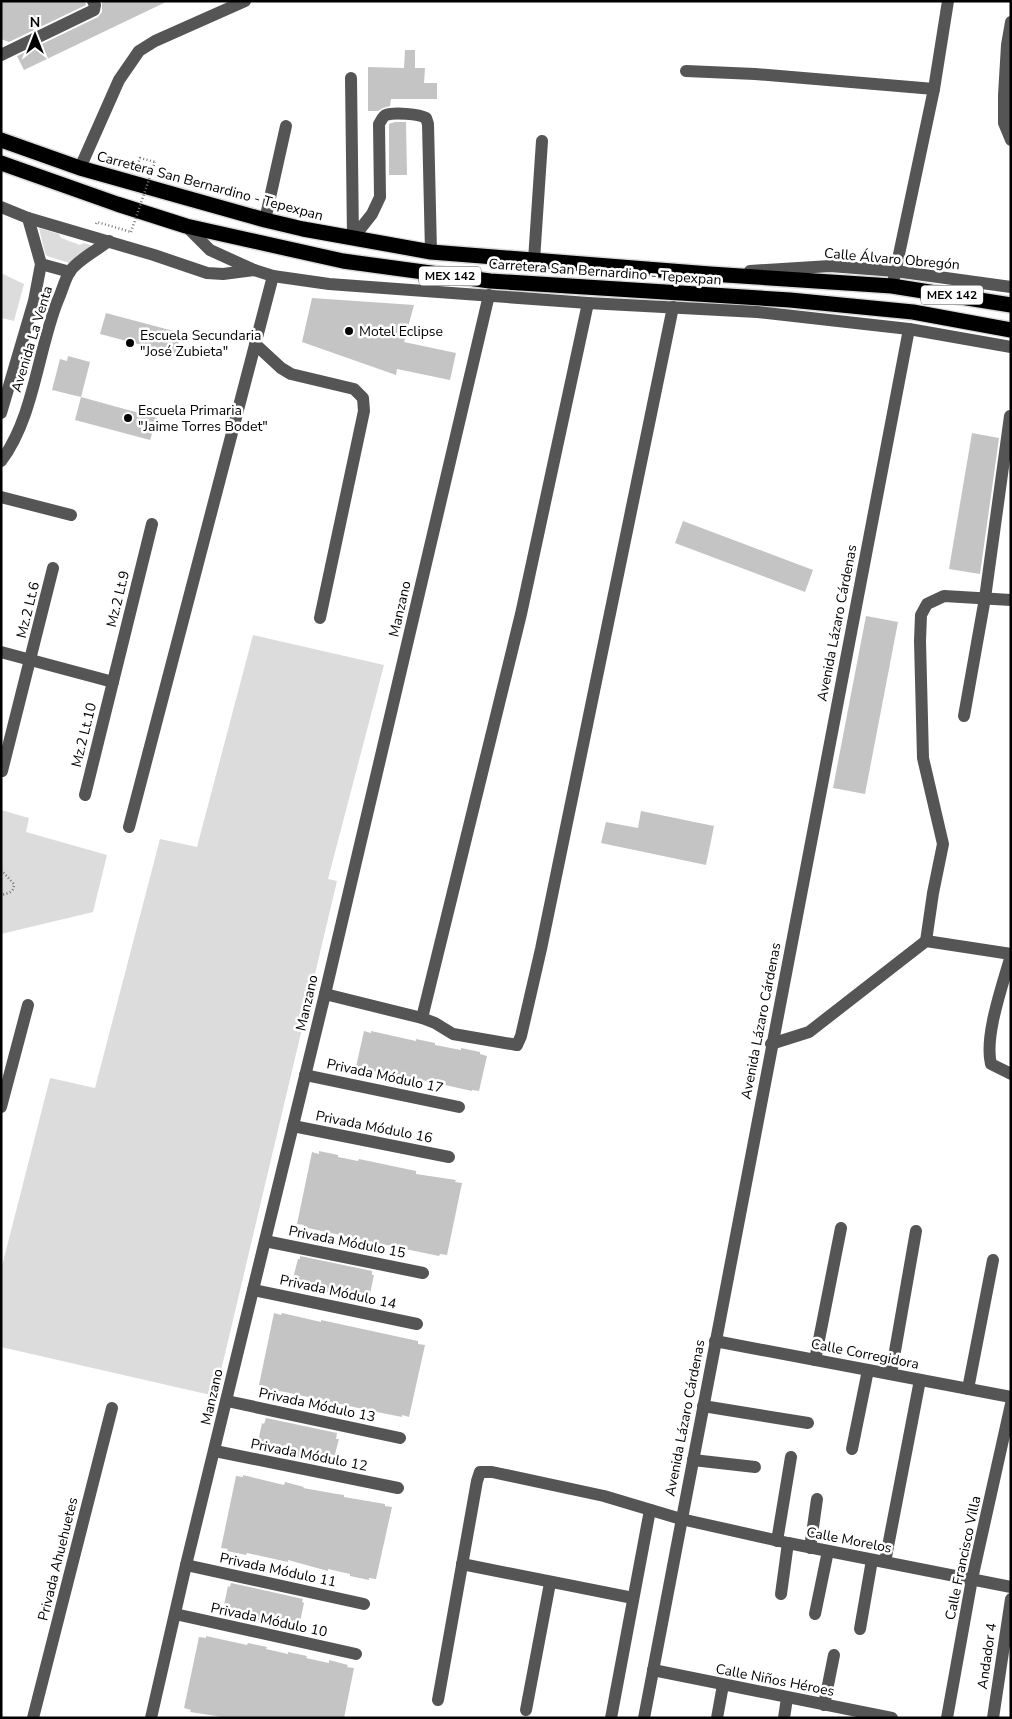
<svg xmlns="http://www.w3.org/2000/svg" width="1012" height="1719" viewBox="0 0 1012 1719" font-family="'Nunito Sans',sans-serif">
	<rect width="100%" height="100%" fill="#fff"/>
	<g fill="#dcdcdc">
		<path d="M39,228L59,234L61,238L80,245L84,243L90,245L91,247L69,263L47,256L45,253Z"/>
		<path d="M1,273L24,284L14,321L2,318L1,321Z"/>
		<path d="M253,635L384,665L328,879L337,881L215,1396L1,1347V1270L50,1078L95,1088L160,839L197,847Z"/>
		<path d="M1,810L29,818L26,832L107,855L93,912L1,934Z"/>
	</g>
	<g fill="#c4c4c4">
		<path d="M1,1H85L86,5L9,42L1,39Z"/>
		<path d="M102,1H168L24,70L17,56L98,17L102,12Z"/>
		<path d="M405,50H415V68H425L424,83H437V99H391L390,106L383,108L378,111H368V67L404,68Z"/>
		<path d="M395,122H406L407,175H389V124Z"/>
		<path d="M312,298L414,305L404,342L456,353L450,380L397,369L396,375L302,342Z"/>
		<path d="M106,313L181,333L176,354L100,334Z"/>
		<path d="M68,356L90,362L81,397L157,418L150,440L75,420L81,397L52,390L60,359L67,361Z"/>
		<path d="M972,433L999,438L980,574L949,569Z"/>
		<path d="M683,521L813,570L805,592L675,543Z"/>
		<path d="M866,616L898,622L865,794L833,788Z"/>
		<path d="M641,811L714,826L706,865L601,843L606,822L638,828Z"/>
		<path d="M364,1031L371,1033V1031L416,1041V1039L435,1043V1045L461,1050V1048L480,1052V1054L487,1056L479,1091L472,1090V1091L427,1081L382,1073L356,1067Z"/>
		<path d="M319,1151L338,1155V1157L358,1161L359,1159L416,1171V1174L456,1180L455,1182L462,1183L447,1255L440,1254L439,1256L410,1250L303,1227L304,1225L297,1224L312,1152L319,1154Z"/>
		<path d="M300,1256L372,1271V1275H374L370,1294L368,1293L366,1300L294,1285L296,1278H293L298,1259H300Z"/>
		<path d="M274,1313L281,1315L282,1313L321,1322V1320L335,1323L418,1341V1344L425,1345L409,1417L402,1415V1417L372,1411L285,1392L266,1389V1387L259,1385Z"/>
		<path d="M266,1418L337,1433L336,1439H339L334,1458H332L331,1465L259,1449L260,1442H258L262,1423L264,1424Z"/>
		<path d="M243,1475L284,1485L285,1482L304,1487L303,1488L337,1494L344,1495V1497L385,1504V1506L392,1507L376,1579L369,1578V1580L350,1576V1574L328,1569V1571L288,1560V1562L247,1553L246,1555L227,1551L228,1549L221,1548L236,1476L243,1477Z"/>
		<path d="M231,1583L303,1599L302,1602L304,1603L300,1622L298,1621L296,1628L224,1612L226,1606L224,1605L228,1586L230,1587Z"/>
		<path d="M206,1636L247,1645L248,1643L267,1647L266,1649L288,1654V1652L307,1656L306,1658L329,1663V1660L348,1665L347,1667L354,1668L344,1718H229L190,1712L191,1710L184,1708L199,1637L206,1638Z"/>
	</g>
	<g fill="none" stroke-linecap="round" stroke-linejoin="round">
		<g stroke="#dbdbdb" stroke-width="18">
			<g id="highway">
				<path d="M1,140L80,168L265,220L303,229L431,252L710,274L892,286L1011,305"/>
				<path d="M1,163L117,204L186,226L343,261L490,281L790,300L913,312L1011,330"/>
			</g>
		</g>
		<g stroke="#777" stroke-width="2.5" stroke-dasharray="1 2.5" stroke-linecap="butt">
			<path d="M146,171L148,167L138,164L140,158L155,162"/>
			<path d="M96,224L97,222L131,232"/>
			<path d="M1,870L14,884C14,893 8,893 1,895"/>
		</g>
		<g stroke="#555" stroke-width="12">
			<path d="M1011,22L1007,45L1004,95V123L1011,140"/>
			<path d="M1,55L94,10L95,5L93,1"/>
			<path d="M686,71L755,74L934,89"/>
			<path d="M351,78L353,238"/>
			<path d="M80,168L119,80L139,51L155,41L245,1"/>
			<path d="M1,207L28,218L154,255L207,273L223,274L254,270"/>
			<path d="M265,220L286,126"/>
			<path d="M186,226L210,250L254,270L273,276L329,284L588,303L757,312L909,329L1011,347"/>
			<path d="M353,238L372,214L380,197L379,124C381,121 383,116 386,115C394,112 419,114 426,118L428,124L431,252"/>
			<path d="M534,260L542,141"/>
			<path d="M41,264L70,272"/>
			<path d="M750,271L830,266L895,271L1011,287"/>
			<path d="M894,278L934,89L948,1"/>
			<path d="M255,344L281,368L291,374L354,389L363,398L364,411L320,618"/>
			<path d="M1,413L34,301L41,264L28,218"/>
			<path d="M1,461C34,418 38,349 58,300C62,291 65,279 70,271C79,259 97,250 109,241"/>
			<path d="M1,497L71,515"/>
			<path d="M1,652L113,682"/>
			<path d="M964,716L985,598L1010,416"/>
			<path d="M2,771L53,568"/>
			<path d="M85,795L152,524"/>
			<path d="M129,827L273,276"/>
			<path d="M926,941L933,893L943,844L923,758L920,641L921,615L927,604L944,596L1011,600"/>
			<path d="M1011,955C1003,984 984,1036 991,1064L1011,1074"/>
			<path d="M325,994L422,1018L435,1023L453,1034L517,1045L521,1036L541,949L673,307"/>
			<path d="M422,1018L521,614L588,303"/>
			<path d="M771,1044L809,1032L926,941L1011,954"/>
			<path d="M305,1075L459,1107"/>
			<path d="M1,1107L28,1005"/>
			<path d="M293,1126L449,1157"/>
			<path d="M265,1241L423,1273"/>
			<path d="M253,1290L417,1324"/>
			<path d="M715,1341L1011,1397"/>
			<path d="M815,1360L841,1228"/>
			<path d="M891,1374L916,1231"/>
			<path d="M968,1389L993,1260"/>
			<path d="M227,1401L400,1438"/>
			<path d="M703,1406L808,1423"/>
			<path d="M852,1449L868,1370"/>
			<path d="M215,1451L398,1488"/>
			<path d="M693,1460L755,1467"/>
			<path d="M777,1541L791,1457"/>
			<path d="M810,1548L817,1499"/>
			<path d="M885,1562L920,1380"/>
			<path d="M462,1564L633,1598"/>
			<path d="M186,1565L364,1604"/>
			<path d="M781,1594L788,1543"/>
			<path d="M175,1614L356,1654"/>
			<path d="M815,1614L828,1551"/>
			<path d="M860,1629L872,1560"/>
			<path d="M653,1670L892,1718"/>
			<path d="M438,1700L477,1481L480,1472H492L604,1496L681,1519L788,1543L1011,1587"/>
			<path d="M824,1705L834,1655"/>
			<path d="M526,1710L550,1583"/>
			<path d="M33,1718L112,1408"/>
			<path d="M151,1718L186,1565L325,994L489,295"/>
			<path d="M611,1718L650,1510"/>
			<path d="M644,1718L909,329"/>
			<path d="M717,1718L723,1685"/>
			<path d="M784,1718L787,1698"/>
			<path d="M947,1718L972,1579L1011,1404"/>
			<path d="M993,1718L1011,1599"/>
		</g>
		<use href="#highway" stroke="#000" stroke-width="15"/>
		<path stroke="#777" stroke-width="2.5" stroke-dasharray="1 2.5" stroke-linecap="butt" d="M131,232L155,162"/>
	</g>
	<g fill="#000" stroke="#fff" stroke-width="2">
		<circle cx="349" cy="331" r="5"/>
		<circle cx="130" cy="343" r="5"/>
		<circle cx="128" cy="418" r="5"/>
	</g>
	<g text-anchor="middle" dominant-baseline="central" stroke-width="5" stroke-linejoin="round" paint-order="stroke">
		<g fill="#fff" stroke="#4c4c4c" stroke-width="1">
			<rect x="419" y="266.5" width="62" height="19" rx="4"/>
			<rect x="921" y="285.5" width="62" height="19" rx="4"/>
		</g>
		<g font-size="12" font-weight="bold" fill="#000">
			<text x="450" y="276">MEX 142</text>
			<text x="952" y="295">MEX 142</text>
		</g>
		<g font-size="14" fill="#000" stroke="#fff">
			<text transform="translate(210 186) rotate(15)">Carretera San Bernardino - Tepexpan</text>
			<text transform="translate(892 259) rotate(5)">Calle Álvaro Obregón</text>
			<text transform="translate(605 272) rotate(4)">Carretera San Bernardino - Tepexpan</text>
			<text transform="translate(32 339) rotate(-73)">Avenida La Venta</text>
			<text transform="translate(118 599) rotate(-76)">Mz.2 Lt.9</text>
			<text transform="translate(400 609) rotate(-77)">Manzano</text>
			<text transform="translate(28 610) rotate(-76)">Mz.2 Lt.6</text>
			<text transform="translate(837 623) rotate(-79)">Avenida Lázaro Cárdenas</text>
			<text transform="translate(84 735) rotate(-76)">Mz.2 Lt.10</text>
			<text transform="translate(307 1003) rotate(-77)">Manzano</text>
			<text transform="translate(761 1021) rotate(-79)">Avenida Lázaro Cárdenas</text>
			<text transform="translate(385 1076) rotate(12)">Privada Módulo 17</text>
			<text transform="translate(374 1127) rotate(11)">Privada Módulo 16</text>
			<text transform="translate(347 1242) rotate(11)">Privada Módulo 15</text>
			<text transform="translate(338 1292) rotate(12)">Privada Módulo 14</text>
			<text transform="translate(865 1354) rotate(11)">Calle Corregidora</text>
			<text transform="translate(212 1397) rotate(-77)">Manzano</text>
			<text transform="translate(317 1405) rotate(12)">Privada Módulo 13</text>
			<text transform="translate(685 1418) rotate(-79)">Avenida Lázaro Cárdenas</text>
			<text transform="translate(309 1455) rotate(11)">Privada Módulo 12</text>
			<text transform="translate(849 1540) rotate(11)">Calle Morelos</text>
			<text transform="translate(963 1558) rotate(-78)">Calle Francisco Villa</text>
			<text transform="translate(58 1559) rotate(-76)">Privada Ahuehuetes</text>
			<text transform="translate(278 1570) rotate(12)">Privada Módulo 11</text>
			<text transform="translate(269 1620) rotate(12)">Privada Módulo 10</text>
			<text transform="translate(987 1656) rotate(-82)">Andador 4</text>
			<text transform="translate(775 1680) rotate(11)">Calle Niños Héroes</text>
		</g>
		<g font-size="14" fill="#000" stroke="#fff" text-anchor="start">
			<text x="359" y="331">Motel Eclipse</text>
			<text x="140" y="335">Escuela Secundaria<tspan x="140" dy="16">"José Zubieta"</tspan></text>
			<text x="138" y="410">Escuela Primaria<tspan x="138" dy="16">"Jaime Torres Bodet"</tspan></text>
		</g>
	</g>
	<rect width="1012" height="1719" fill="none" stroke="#000000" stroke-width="5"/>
	<g transform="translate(35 35)" stroke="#ffffff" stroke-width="4" paint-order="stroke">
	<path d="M0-4L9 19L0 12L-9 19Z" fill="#000000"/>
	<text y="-8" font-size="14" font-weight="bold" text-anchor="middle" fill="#000000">N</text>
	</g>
</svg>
